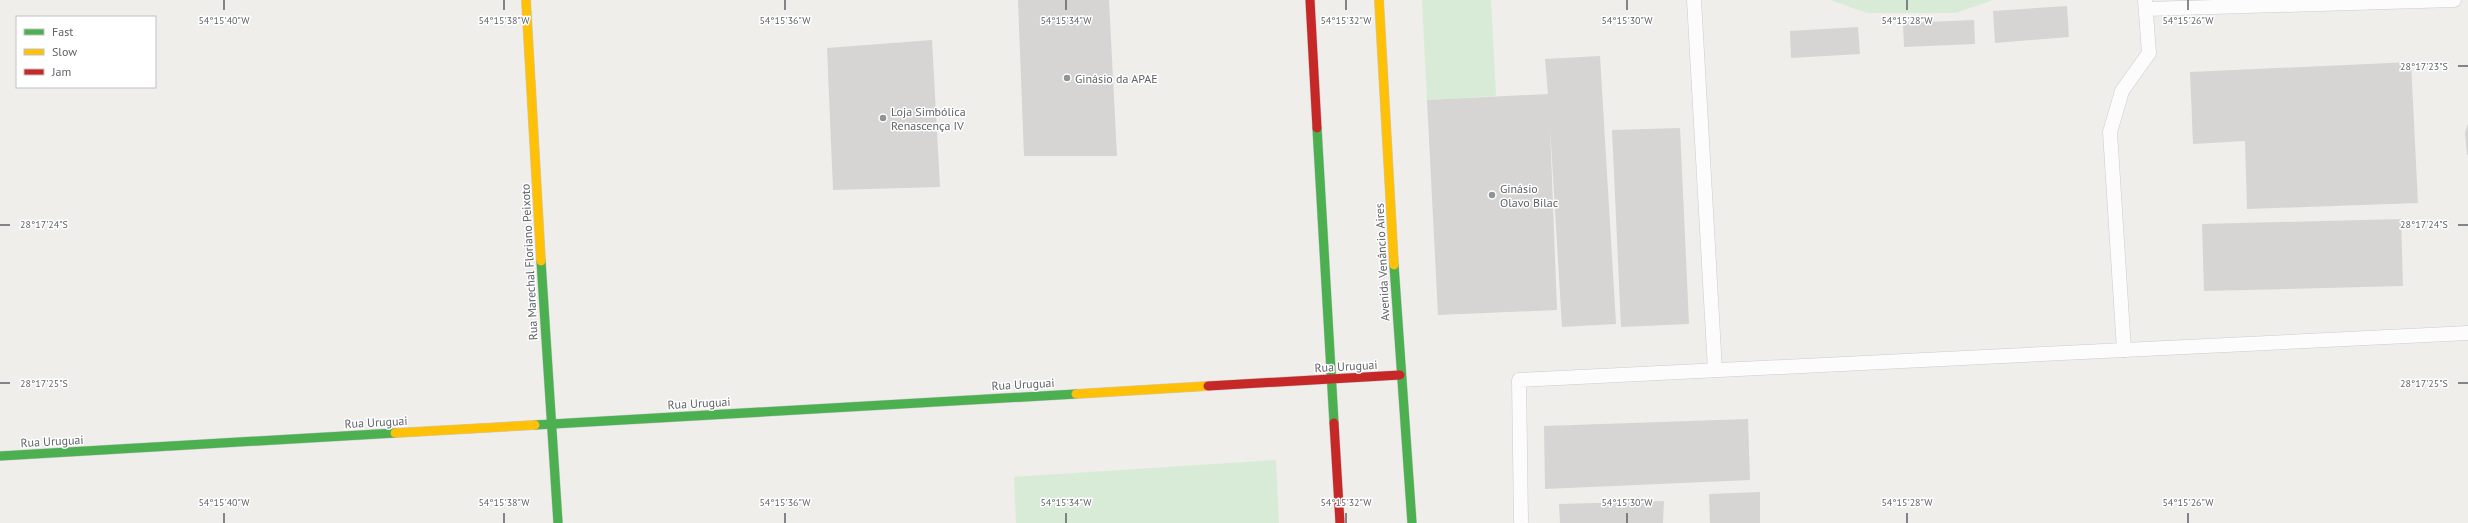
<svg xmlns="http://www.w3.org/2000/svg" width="2468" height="523" viewBox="0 0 2468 523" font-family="'PT Sans',sans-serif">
	<rect width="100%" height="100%" fill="#efeeea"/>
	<g fill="#d8ebd6">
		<path d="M1422,0H1491L1496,96L1427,100Z"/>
		<path d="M1830,0H1993L1956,13H1867Z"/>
		<path d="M1276,460L1279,523H1016L1014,477Z"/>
	</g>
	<g fill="#d6d5d3">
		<path d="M1018,0H1109L1117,156H1024Z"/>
		<path d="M2067,6L2069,37L1995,43L1993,11Z"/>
		<path d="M1974,20L1975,44L1904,47L1903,23Z"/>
		<path d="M1858,27L1860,54L1791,58L1790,31Z"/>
		<path d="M932,40L940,187L833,190L827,48Z"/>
		<path d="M1600,56L1616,324L1562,327L1550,127L1557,310L1438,315L1427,100L1548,94L1545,59Z"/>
		<path d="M2411,62L2418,203L2247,209L2245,141L2193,144L2190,72Z"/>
		<path d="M2468,124V155H2467L2465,132Z"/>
		<path d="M1680,128L1689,324L1621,327L1612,130Z"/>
		<path d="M2401,219L2403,286L2204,291L2202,224Z"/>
		<path d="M1748,419L1750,480L1545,489L1544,426Z"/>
		<path d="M1760,492V523H1710L1709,494Z"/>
		<path d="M1664,501L1663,523H1560L1559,504Z"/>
	</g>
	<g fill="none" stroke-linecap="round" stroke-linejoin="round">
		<g stroke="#cbcccc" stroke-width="15">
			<g id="lane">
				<path d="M1694,0L1715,370"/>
				<path d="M2146,9L2454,0"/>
				<path d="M2124,350L2110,132L2122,91L2149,53L2145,0"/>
				<path d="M1521,521L1519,380L2468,333"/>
			</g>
		</g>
		<g stroke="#cacacb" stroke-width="10">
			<g id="fast">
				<path d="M1317,128L1334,423"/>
				<path d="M541,261L558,523"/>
				<path d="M1394,265L1412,523"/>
				<path d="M535,425L1076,394"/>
				<path d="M0,456L395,433"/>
			</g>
		</g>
		<g stroke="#cacacb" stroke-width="10">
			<g id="slow">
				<path d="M526,0L541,261"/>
				<path d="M1379,0L1394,265"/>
				<path d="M1076,394L1208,386"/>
				<path d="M395,433L535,425"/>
			</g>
		</g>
		<g stroke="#cacacb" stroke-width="10">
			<g id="jam">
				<path d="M1310,0L1317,128"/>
				<path d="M1208,386L1400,375"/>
				<path d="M1334,423L1340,523"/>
			</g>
		</g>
		<use href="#lane" stroke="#fdfcfc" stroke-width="14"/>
		<use href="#fast" stroke="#4caf50" stroke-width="9"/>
		<use href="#slow" stroke="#ffc107" stroke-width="9"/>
		<use href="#jam" stroke="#c62828" stroke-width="9"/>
	</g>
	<path fill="none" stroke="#5f6368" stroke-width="1.5" d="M224,0V10M504,0V10M785,0V10M1066,0V10M1346,0V10M1627,0V10M1907,0V10M2188,0V10M2458,66H2468M0,225H10M2458,225H2468M0,383H10M2458,383H2468M224,513V523M504,513V523M785,513V523M1066,513V523M1346,513V523M1627,513V523M1907,513V523M2188,513V523"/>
	<g fill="#919496" stroke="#fff" stroke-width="1.5">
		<circle cx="1067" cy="78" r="4"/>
		<circle cx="883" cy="118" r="4"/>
		<circle cx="1492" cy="195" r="4"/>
	</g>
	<g text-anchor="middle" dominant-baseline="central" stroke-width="3" stroke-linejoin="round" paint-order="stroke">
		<g font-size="12" fill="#5f6368" stroke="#fff" text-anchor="start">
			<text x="1075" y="78">Ginásio da APAE</text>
			<text x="891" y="111">Loja Simbólica<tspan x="891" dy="14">Renascença IV</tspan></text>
			<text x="1500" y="188">Ginásio<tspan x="1500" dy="14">Olavo Bilac</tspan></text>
		</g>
		<g font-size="12" fill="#5f6368" stroke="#fff">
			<text transform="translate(529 262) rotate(-93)">Rua Marechal Floriano Peixoto</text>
			<text transform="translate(1382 262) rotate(-93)">Avenida Venâncio Aires</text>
			<text transform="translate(1346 366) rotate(-3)">Rua Uruguai</text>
			<text transform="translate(1023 384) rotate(-3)">Rua Uruguai</text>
			<text transform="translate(699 403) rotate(-3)">Rua Uruguai</text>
			<text transform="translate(376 422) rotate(-3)">Rua Uruguai</text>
			<text transform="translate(52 441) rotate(-3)">Rua Uruguai</text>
		</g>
	</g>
	<g font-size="10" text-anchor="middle" fill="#5f6368" stroke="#fff" stroke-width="3" stroke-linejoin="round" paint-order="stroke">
		<text x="224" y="24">54°15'40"W</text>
		<text x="504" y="24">54°15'38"W</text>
		<text x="785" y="24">54°15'36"W</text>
		<text x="1066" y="24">54°15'34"W</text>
		<text x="1346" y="24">54°15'32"W</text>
		<text x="1627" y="24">54°15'30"W</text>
		<text x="1907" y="24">54°15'28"W</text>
		<text x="2188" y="24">54°15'26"W</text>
		<text x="2424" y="70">28°17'23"S</text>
		<text x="44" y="228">28°17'24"S</text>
		<text x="2424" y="228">28°17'24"S</text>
		<text x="44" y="387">28°17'25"S</text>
		<text x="2424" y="387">28°17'25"S</text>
		<text x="224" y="506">54°15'40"W</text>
		<text x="504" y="506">54°15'38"W</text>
		<text x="785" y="506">54°15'36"W</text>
		<text x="1066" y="506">54°15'34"W</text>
		<text x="1346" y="506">54°15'32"W</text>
		<text x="1627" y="506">54°15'30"W</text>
		<text x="1907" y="506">54°15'28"W</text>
		<text x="2188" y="506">54°15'26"W</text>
	</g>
	<rect x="16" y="16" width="140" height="72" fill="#ffffff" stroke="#bfc1c3"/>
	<rect x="24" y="29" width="20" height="6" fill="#4caf50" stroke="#bfc1c3"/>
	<text x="52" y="36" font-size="12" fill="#5f6368">Fast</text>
	<rect x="24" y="49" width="20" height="6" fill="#ffc107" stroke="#bfc1c3"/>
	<text x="52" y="56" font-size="12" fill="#5f6368">Slow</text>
	<rect x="24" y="69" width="20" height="6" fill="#c62828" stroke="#bfc1c3"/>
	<text x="52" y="76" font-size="12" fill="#5f6368">Jam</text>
</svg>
